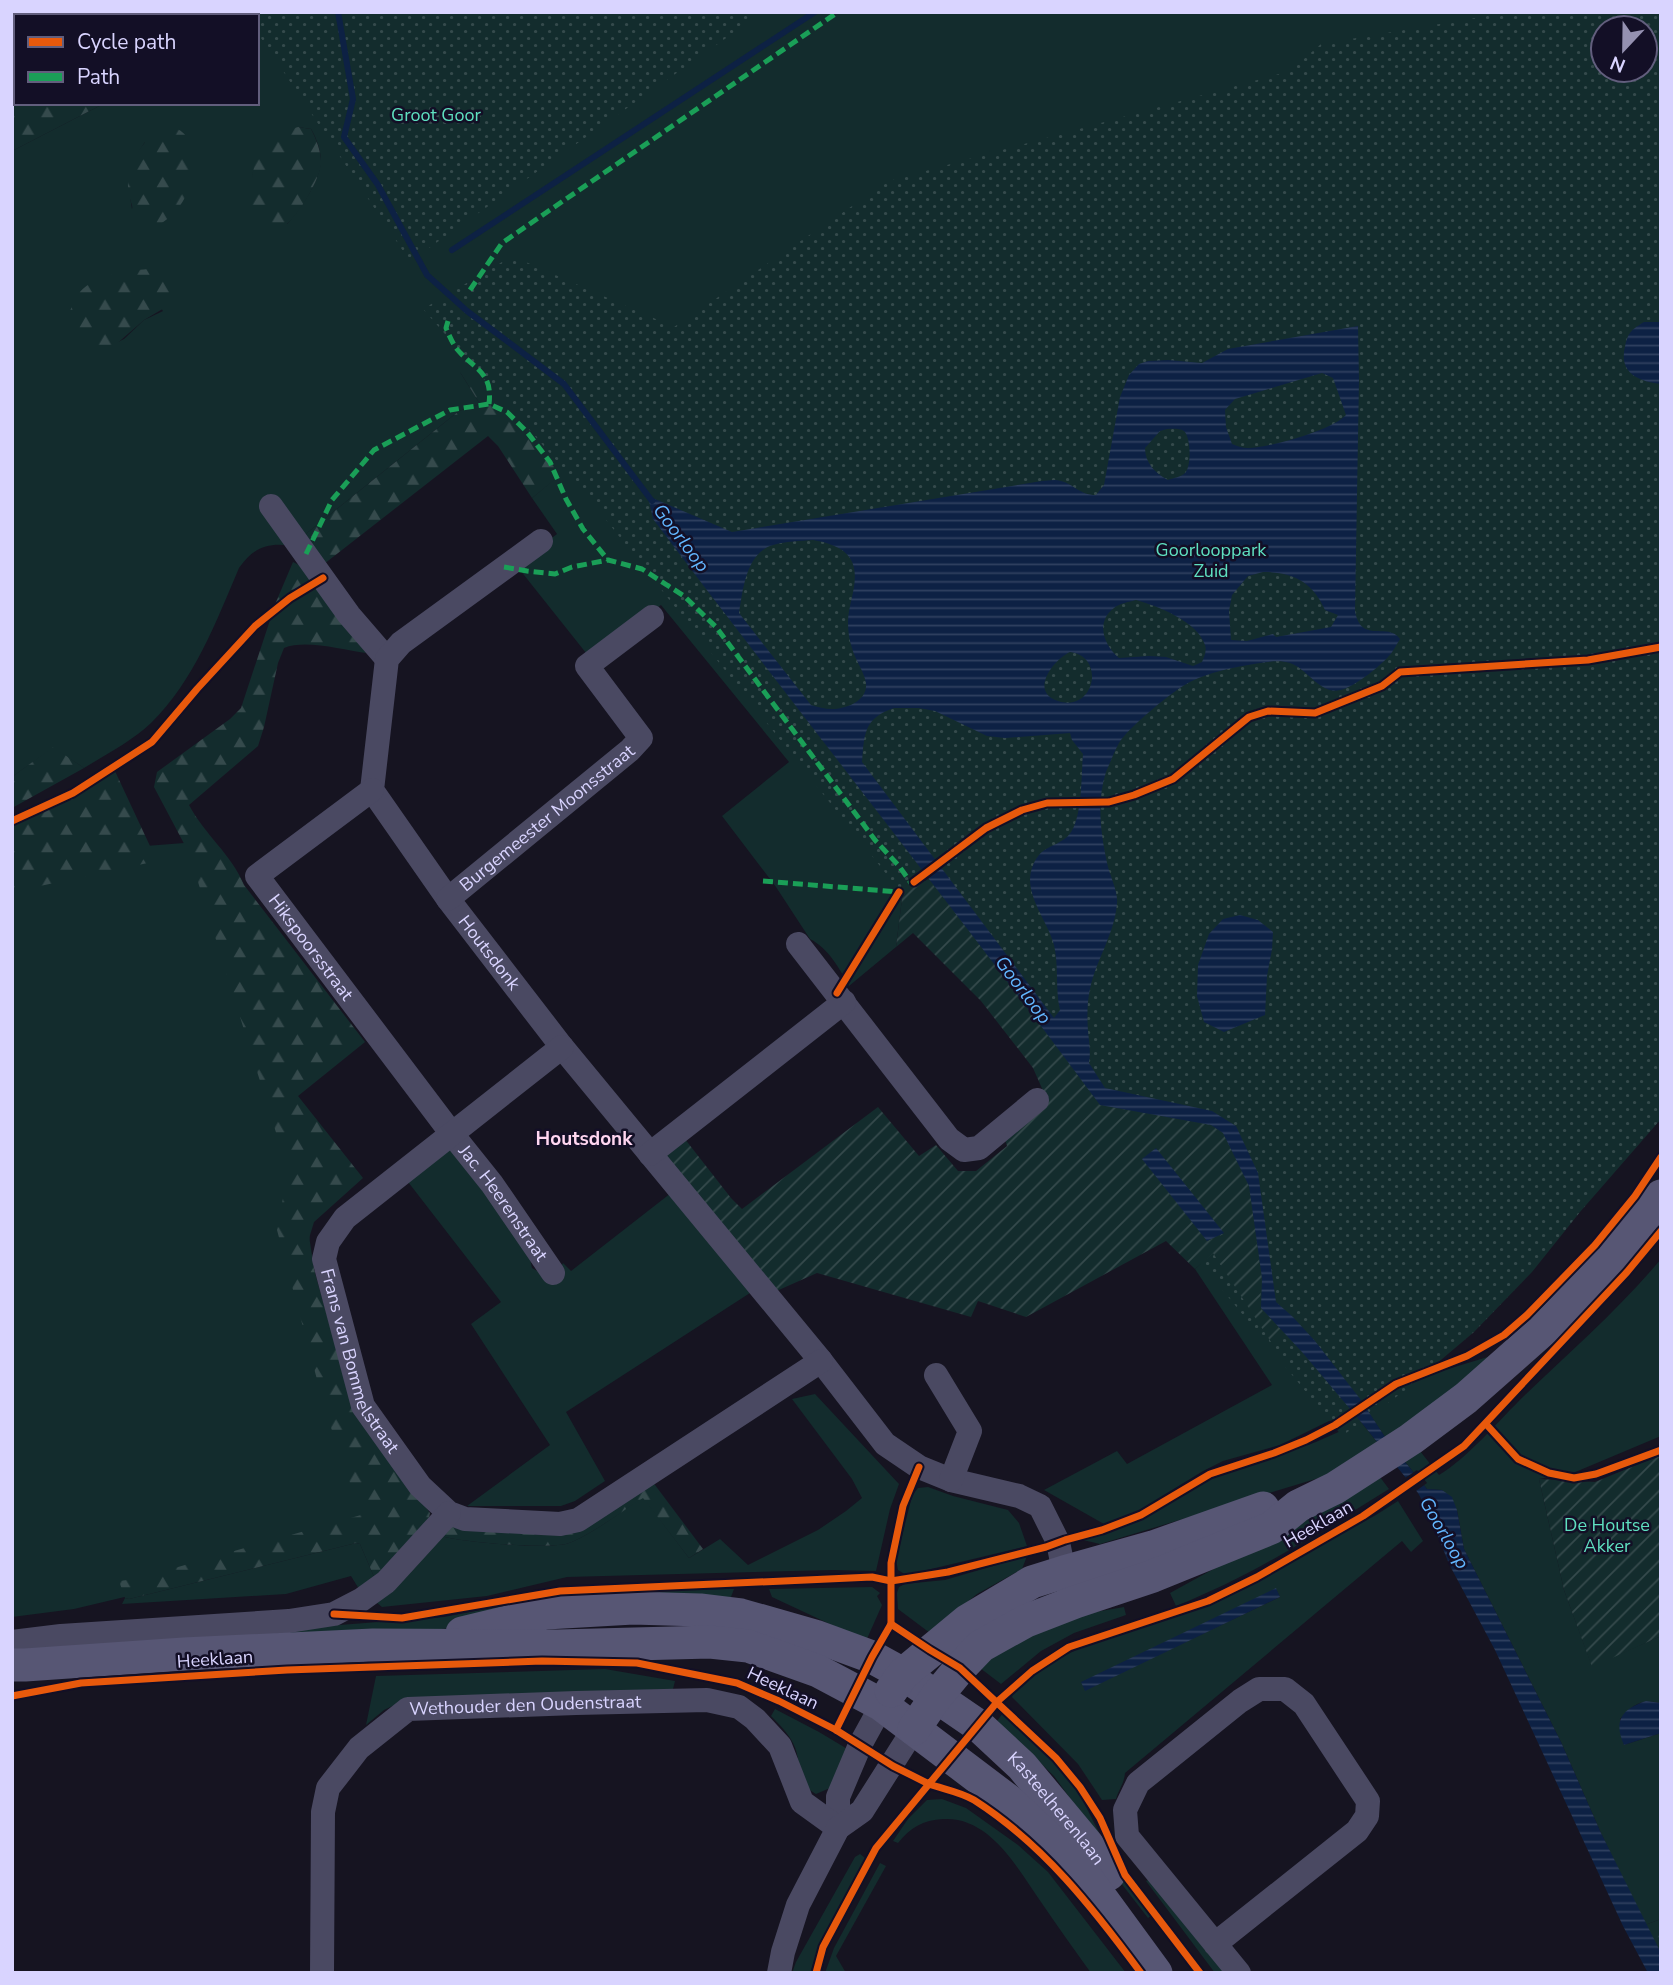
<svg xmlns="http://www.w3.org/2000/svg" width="1673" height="1985" viewBox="0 0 1673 1985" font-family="'Nunito Sans',sans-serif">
	<defs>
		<pattern id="forest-firs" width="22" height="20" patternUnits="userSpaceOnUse" patternTransform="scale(1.75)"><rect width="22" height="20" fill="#132c2d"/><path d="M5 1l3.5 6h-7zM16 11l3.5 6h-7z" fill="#354a4c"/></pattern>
		<pattern id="park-dots" width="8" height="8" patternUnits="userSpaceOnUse" patternTransform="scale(1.75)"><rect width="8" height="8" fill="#132c2d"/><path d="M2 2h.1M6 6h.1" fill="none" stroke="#354a4c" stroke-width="1.8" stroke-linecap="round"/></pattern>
		<pattern id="garden-furrows" width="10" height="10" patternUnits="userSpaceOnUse" patternTransform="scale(1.75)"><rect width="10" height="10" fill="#132c2d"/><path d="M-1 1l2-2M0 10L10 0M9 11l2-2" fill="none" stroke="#354a4c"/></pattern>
		<pattern id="water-rules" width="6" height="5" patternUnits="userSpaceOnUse" patternTransform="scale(1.75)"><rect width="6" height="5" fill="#0d2144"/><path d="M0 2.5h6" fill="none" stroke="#304060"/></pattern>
	</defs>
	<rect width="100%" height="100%" fill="#161421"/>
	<g fill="#132c2d" fill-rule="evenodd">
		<path d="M274,12H1625L1380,41L903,891L896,947L849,986C840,969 828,948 810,939L776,887L722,816L789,762L661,605L590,658L516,565L557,534L532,498L570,466L460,372L480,404L459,411L307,533L299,547C272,542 256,544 239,568C216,622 194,681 151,723C132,741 107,754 84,768L53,748L12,777V151L105,103H257V25ZM298,127L311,129C316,137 321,151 321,161C320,181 300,210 287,224L252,203L253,172ZM145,142L132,209C127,179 127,168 145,142ZM132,271L163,311L144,320L124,339L108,347L94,282Z"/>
		<path d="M197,842L298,1165L332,1384L377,1537L74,1609L12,1617V878L94,850Z"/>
		<path d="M449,1144L529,1254L532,1268L539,1272H558L563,1263L571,1271L671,1193L750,1293L566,1412L605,1481L575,1501L561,1506H467L550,1445L471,1324L501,1302L405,1178Z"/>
		<path d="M1213,1252L1333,1419L1280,1445L1223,1461L1203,1471L1138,1511L1104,1524L1044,1490L1117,1451L1127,1464L1272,1385L1195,1269Z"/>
		<path d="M1661,1259V1436L1573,1473L1539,1479L1564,1590L1592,1666L1661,1636V1703C1639,1699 1634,1704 1620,1719L1624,1745L1661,1733V1919L1645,1925L1601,1833L1561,1742L1464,1549L1457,1510L1442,1490L1427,1489L1385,1437L1367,1410L1393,1391L1435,1373L1504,1352L1401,1427L1439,1475C1469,1457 1499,1420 1525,1395C1571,1351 1620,1308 1661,1259Z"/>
		<path d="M815,1394L899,1484L890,1509L876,1571L833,1570L567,1577L487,1596L382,1607L376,1602L441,1536C460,1542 552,1550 569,1543C591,1535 622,1511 643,1497L689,1558L720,1539L748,1565L818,1530L846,1511L862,1498L852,1479L792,1399Z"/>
		<path d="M1361,1422L1377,1442L1332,1474L1100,1544L1083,1540L1140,1519L1212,1478L1316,1442Z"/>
		<path d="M1380,1477L1389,1489C1320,1532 1252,1576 1176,1606L1170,1593Z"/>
		<path d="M928,1487L953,1496L1008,1510L1019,1523L1027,1546L906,1575L898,1570L896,1560L912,1496L918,1488Z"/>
		<path d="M1398,1501L1423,1541L1411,1552L1402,1541L1125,1773C1124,1784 1119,1789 1116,1799L1102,1800L1078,1764L1012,1697L1014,1691L1052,1662L1086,1645L1226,1596L1376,1515ZM1276,1589L1280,1597L1085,1690L1082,1682Z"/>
		<path d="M356,1543L360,1544L375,1579L359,1589L351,1576L286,1594L122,1604L125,1598L129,1599Z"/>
		<path d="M1027,1556L1022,1569L977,1594L930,1633L898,1609L897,1593L899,1587L905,1584L945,1580Z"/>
		<path d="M872,1587L880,1593L877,1596L882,1605L866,1641L772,1597L769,1589Z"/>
		<path d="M734,1589L731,1597L638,1598L436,1630L12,1650L444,1617L557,1595L592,1591Z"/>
		<path d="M1124,1607L1126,1615L1074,1633L1041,1651L1001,1684L980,1668L988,1656L1054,1619Z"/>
		<path d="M605,1669L675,1681L673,1689L405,1700L384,1710L366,1725L376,1676Z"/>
		<path d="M775,1709L819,1732L849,1750L830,1788L816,1794C794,1782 803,1762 793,1743C788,1733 779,1724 771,1716Z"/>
		<path d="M1003,1713L1038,1745L1067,1777L1081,1797L1119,1872L1152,1915L1148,1918L1114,1874L1083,1816L1054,1776L997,1721Z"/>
		<path d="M942,1799L966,1808L1018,1845L1048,1872L1126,1973H1091C1074,1949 1057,1926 1041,1902C1018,1869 990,1816 943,1819C923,1820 910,1828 898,1843L893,1841L908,1819L927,1800Z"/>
		<path d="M860,1854L865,1858L821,1940L810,1973H792L796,1962L855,1857Z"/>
		<path d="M880,1863L886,1866L836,1956L846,1973H825L834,1948Z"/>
		<path d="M1150,1879L1227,1973H1215L1146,1881Z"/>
	</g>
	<g fill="url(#forest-firs)">
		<path d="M40,12H274L257,16H34Z"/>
		<path d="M16,26V103H105L12,151V28Z"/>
		<path d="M172,127C176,129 179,129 182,132C188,136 190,145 191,151C198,182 182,216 152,228L140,223C133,211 127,194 128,180C130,158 148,130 172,127Z"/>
		<path d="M298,127L311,129C316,138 322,154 321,165C319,182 288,238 268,231C263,230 257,227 255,222C249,205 250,169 259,153C265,141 285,131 298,127Z"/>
		<path d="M148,269L166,271L174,280L175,294L171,304L144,320L114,346L106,348L80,342L68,316C71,309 73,302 77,296C90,275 126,271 148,269Z"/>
		<path d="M456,330L570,467L532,498L498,446L488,436L324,564L299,547L307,533L459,411L480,404L460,372Z"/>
		<path d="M293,562L309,570L366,653C343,650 305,639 284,648L278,663L264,727L258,746L189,805C204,834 232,855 244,885L365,1042L298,1096L363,1178L314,1222L310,1235L308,1248L352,1405L430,1513L429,1518L375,1579L360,1544L356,1543L129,1599L125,1598L119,1581L136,1579L361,1515L326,1413L277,1230L288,1171L189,853L154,787L157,772L230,719L241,708L276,602Z"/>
		<path d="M53,747L84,768L12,808V777Z"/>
		<path d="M114,769L157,861L12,892V826L70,796Z"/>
		<path d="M646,1473L703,1549L689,1558L643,1498C622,1511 591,1535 569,1543C551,1550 460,1542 441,1536L452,1523L535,1528Z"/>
		<path d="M1661,1919V1953L1645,1925Z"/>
	</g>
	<g fill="url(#park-dots)" fill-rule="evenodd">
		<path d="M244,12H763L429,248L409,260L257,32V16H246Z"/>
		<path d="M1511,12H1661V1119L1580,1212L1532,1272L1474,1332L1403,1392L1342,1436L1005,1024L584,492L423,309L512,256L674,327L889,181L1290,71L1321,44ZM1603,28H1645V70H1603Z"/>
	</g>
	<g fill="url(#garden-furrows)" fill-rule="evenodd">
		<path d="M926,876L996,965L1100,1105L1211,1125L1223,1133L1249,1186L1262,1278L1260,1303L1263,1312L1284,1331L1273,1345L1213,1253L1195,1269L1166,1241L1026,1317L978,1301L971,1317L817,1273L772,1293L661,1150L681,1134L731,1198L742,1209L878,1107L919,1156L936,1145L958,1171H976L1007,1146L1004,1136L1048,1102L1033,1068L981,1001L913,933L896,947L903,891ZM1156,1149L1224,1233V1234L1207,1241Z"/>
		<path d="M1661,1455V1636L1592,1667L1564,1590L1539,1479L1595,1482Z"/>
	</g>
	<g fill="url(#water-rules)" fill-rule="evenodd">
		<path d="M1644,322H1661V384C1642,382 1621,375 1624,352C1627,334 1629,331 1644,322Z"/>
		<path d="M1358,326L1359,380L1355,611C1361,645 1388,621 1400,639C1396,645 1393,652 1388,657C1379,667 1353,688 1340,690C1320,695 1308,669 1290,663C1277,659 1262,663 1248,665C1226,669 1202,674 1183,686C1168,695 1127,729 1119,743C1114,752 1110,763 1106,772C1096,803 1101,836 1108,867C1111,878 1118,892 1117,903C1115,933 1096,960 1090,989C1087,1002 1087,1018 1088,1031C1089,1042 1091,1052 1089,1063L1105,1088L1212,1111L1236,1126L1258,1173L1276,1302L1293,1317L1315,1341L1361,1400L1385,1437L1427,1489L1442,1490L1452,1497L1457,1510L1464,1549L1561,1742L1601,1833L1661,1953V1973H1648L1623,1926L1495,1650L1449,1564L1428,1511L1418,1493L1361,1422L1302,1352L1261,1308L1262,1278L1249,1186L1223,1133L1211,1125L1100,1105C954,908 801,715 653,519L648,496L732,532L1042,481C1047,481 1055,479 1061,481C1074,484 1079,495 1096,495L1104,485L1120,397L1129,375L1139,364L1148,361L1168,360L1202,363L1228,349ZM1322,373L1333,378L1346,415C1333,430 1268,448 1248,448C1242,448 1237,446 1232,444L1226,427L1225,410L1235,399ZM1167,429C1172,429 1179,428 1184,431C1191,437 1192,468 1184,474C1180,477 1173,478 1168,480C1155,473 1145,463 1145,448L1160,431ZM813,540C826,542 843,547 850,558C862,577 848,602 848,622C848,630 849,640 852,648C855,660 864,671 866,683C868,701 846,709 832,709C825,709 817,707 811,705L739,613C743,589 746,553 773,545C786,541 800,541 813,540ZM1263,572C1293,572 1313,582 1325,610L1338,615L1331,627L1276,637L1273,634L1247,641L1231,640L1229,611L1232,595L1248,576ZM1136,600C1158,606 1198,622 1205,645C1207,651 1204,657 1202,662L1193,666L1166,657L1149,656L1119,658C1104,646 1095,622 1114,608C1120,603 1129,602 1136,600ZM1070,652C1106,656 1095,713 1058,701C1029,692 1053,660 1070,652ZM894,708H919L935,711L987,736L1005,738L1070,733L1072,740L1083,754C1081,775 1083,823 1067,837C1053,849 1040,845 1032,868C1023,894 1048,921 1054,945C1059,966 1055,989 1060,1010L1054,1018L862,762C864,734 864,718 894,708Z"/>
		<path d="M1240,915L1258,920L1273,932L1272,949L1267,976L1265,1015L1224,1032L1204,1022L1197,996L1198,965L1209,934L1223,919Z"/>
		<path d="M1156,1148L1224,1233L1207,1241L1142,1159Z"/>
		<path d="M1276,1588L1280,1597L1085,1691L1081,1682Z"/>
		<path d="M1646,1701L1661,1703V1733L1624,1745C1613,1720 1622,1709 1646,1701Z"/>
	</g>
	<g fill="#161421">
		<path d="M1104,797V807L1076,808V798Z"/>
		<path d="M938,858L944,866L925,881L919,873Z"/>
		<path d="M1365,1400L1369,1407L1353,1418L1347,1412Z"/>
		<path d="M1417,1470L1427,1483L1413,1493L1402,1480Z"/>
	</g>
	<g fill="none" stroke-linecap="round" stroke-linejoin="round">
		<g stroke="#0d2144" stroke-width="6">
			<path d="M338,12L353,99L344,137L378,185L427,275L467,311L564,384L652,501"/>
			<path d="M452,250L815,12"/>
		</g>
		<g stroke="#4a4962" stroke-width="24">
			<path d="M271,506L349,615L387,659"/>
			<path id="s1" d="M541,541L401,643L387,659L372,790L448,899L562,1047L821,1361L885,1444L919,1467L951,1480L1019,1496L1040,1506L1058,1542L1064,1572L1070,1588"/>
			<path id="s2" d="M372,790L257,876L452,1134L492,1184L553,1273"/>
			<path id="s3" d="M448,899L630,750L641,738L587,666L652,617"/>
			<path d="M798,944L949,1139L964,1150L979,1148L1037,1100"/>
			<path id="s4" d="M562,1047L345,1218L328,1242L324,1259L363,1406L420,1486L449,1513L465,1519L560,1524L578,1520L821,1361"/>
			<path d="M650,1154L844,1002"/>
			<path d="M936,1375L970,1431L951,1480"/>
			<path d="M12,1642L61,1636L289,1621L334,1614L361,1600L386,1582L449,1513"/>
			<path d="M838,1828V1797L860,1745L882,1705"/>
			<path d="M1215,1944L1357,1831L1367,1816L1368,1801L1304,1704L1285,1689H1259L1240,1701L1138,1783L1125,1810L1127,1836L1239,1973"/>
			<path id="s5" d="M322,1973L323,1812L328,1788L359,1748L408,1709L576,1703L707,1700L739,1707L755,1719L780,1746L802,1802L838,1828"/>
			<path d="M779,1973L783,1952L798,1905L838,1828L862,1811L914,1729"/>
		</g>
		<g stroke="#575674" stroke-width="33">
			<path id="s6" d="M462,1633L546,1613L633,1608L700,1610L741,1615L815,1636L872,1657L903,1674L979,1726L1022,1766L1087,1844L1109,1874"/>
			<path d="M12,1665H25L184,1654L373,1645L558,1646L710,1642L748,1646L818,1671L882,1705L1009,1801L1077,1865L1156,1973"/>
			<path d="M891,1691L903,1674L967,1621L1032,1582L1064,1572L1153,1547L1263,1508"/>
			<path d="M914,1729L936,1697L960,1668L981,1646L1026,1621L1075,1602L1153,1576L1271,1528L1298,1506L1335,1488L1411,1439L1466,1398L1543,1330L1611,1259L1661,1196"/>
		</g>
		<g stroke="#1a9f57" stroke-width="5" stroke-dasharray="10 5" stroke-linecap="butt">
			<path d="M470,290L502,243L838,12"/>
			<path d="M448,321L446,328C449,335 452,342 456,348C474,370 493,371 489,404"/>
			<path d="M306,554L332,500L374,450L450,410L489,404L507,412L527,432L550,462L566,499L583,529L608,560"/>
			<path d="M504,567L527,571L555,574L572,567L608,560L642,569L684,596L716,627L875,840L899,866L911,883"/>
			<path d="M763,881L899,892L902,890"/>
		</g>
		<g stroke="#130f26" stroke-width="11">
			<g id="cycleway">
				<path d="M12,821L73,793L152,742L197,689L255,626L290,598L323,578"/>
				<path d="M914,882L986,828L1022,810L1047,803L1109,802L1134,795L1173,779L1249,717L1268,711L1315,713L1382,686L1400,672L1588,660L1661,647"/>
				<path d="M837,993L899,892"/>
				<path d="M1486,1424L1518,1459L1549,1473L1574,1478L1596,1474L1661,1450"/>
				<path d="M334,1614L402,1618L560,1591L872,1577L891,1581L948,1572L1046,1547L1065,1540L1102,1530L1141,1515L1210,1474L1274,1453L1306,1440L1335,1425L1396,1384L1467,1356L1504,1335L1527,1315L1595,1245L1635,1196L1661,1157"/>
				<path d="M891,1624L930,1650L960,1668L1056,1758L1080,1787L1100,1818L1125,1875L1200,1973"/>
				<path d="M12,1696L81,1683L287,1670L542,1661L637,1663L737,1683L779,1701L836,1730L893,1766L929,1784L998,1701L1032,1671L1069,1647L1208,1601L1257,1577L1363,1516L1464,1446L1627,1272L1661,1231"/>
				<path d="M836,1730L872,1657L891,1624V1563L903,1506L919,1467"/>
				<path d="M816,1973L823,1947L876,1848L929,1784C943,1789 961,1792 974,1800C1043,1844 1093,1908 1141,1973"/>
			</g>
		</g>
		<use href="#cycleway" stroke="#e8590c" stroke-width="7"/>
	</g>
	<g text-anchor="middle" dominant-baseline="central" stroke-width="5" stroke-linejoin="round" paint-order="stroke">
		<g font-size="18" fill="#5fe0c0" stroke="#130f26">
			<text x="436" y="115">Groot Goor</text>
			<text x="1211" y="550">Goorlooppark<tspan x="1211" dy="21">Zuid</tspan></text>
			<text x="1607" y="1525">De Houtse<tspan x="1607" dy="21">Akker</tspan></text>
		</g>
		<g font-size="18" fill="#d9d4ff" stroke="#130f26">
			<text stroke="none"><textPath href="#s3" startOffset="128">Burgemeester Moonsstraat</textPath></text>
			<text stroke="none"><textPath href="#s2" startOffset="233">Hikspoorsstraat</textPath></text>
			<text stroke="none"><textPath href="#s1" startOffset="527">Houtsdonk</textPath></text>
			<text stroke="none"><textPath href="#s2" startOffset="553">Jac. Heerenstraat</textPath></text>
			<text stroke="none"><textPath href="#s4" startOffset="432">Frans van Bommelstraat</textPath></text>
			<text transform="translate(1318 1524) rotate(-30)">Heeklaan</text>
			<text transform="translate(215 1659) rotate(-4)">Heeklaan</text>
			<text transform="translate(783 1688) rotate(25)">Heeklaan</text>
			<text stroke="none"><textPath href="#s5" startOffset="416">Wethouder den Oudenstraat</textPath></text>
			<text stroke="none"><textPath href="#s6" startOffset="660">Kasteelherenlaan</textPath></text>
		</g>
		<g font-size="19" font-style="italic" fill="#62b6ff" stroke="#130f26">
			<text transform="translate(681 538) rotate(53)">Goorloop</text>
			<text transform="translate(1023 990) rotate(53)">Goorloop</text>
			<text transform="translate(1444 1533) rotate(60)">Goorloop</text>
		</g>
		<g font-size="19" font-weight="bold" fill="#ffd6f0" stroke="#130f26">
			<text x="584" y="1139">Houtsdonk</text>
		</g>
	</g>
	<rect width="1673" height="1985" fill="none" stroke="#d9d4ff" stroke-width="28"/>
	<rect x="14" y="14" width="245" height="91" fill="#130f26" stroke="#625e7d" stroke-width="2"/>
	<rect x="28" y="37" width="35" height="10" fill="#e8590c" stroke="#625e7d" stroke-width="2"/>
	<text x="77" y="49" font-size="21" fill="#d9d4ff">Cycle path</text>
	<rect x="28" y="72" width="35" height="10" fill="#1a9f57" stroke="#625e7d" stroke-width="2"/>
	<text x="77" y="84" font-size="21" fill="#d9d4ff">Path</text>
	<g transform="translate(1624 49) rotate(202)"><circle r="33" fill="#130f26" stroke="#625e7d" stroke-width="2"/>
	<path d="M0-5L12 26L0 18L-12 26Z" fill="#9591b1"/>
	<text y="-10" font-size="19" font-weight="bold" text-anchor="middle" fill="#d9d4ff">N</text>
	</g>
</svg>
